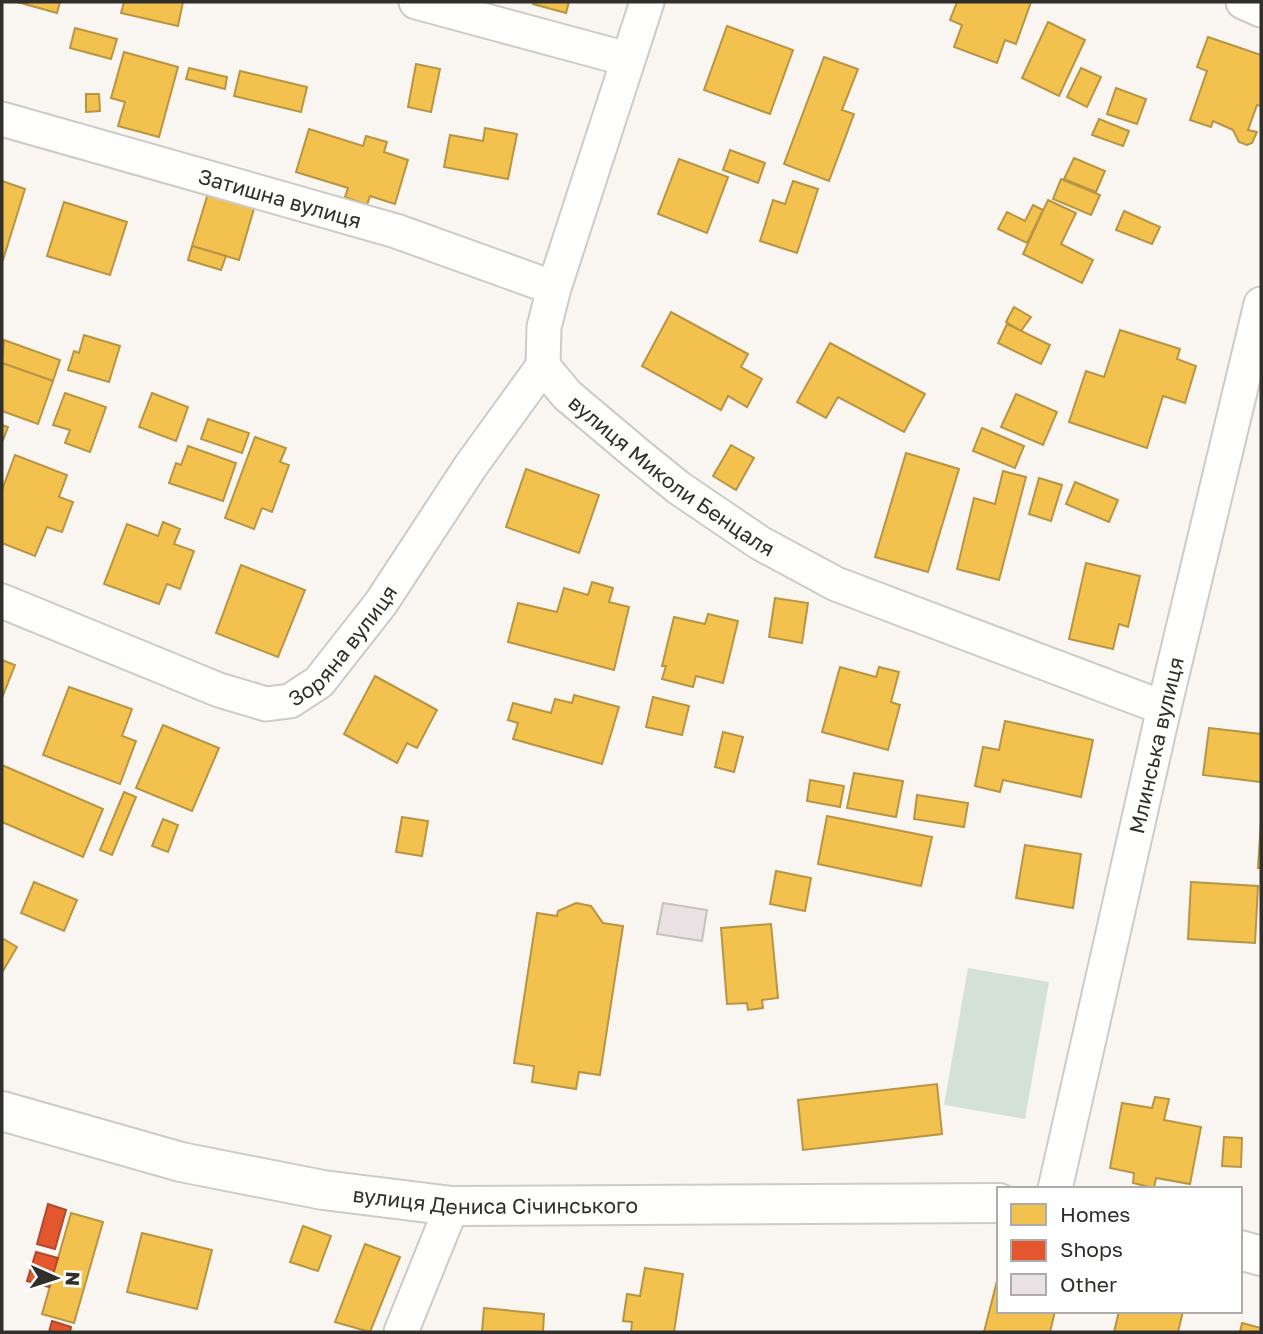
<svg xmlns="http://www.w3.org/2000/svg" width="1263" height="1334" viewBox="0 0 1263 1334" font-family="'Golos Text',sans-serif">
	<rect width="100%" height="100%" fill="#f9f6f2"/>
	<path fill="#d3e1d6" d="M968,968L1049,982L1025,1119L944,1105Z"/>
	<g fill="#f2c14e" stroke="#b89544" stroke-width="2">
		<path d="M17,2H60L57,13Z"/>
		<path d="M124,2H183L178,26L121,13Z"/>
		<path d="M534,2H569L566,13L533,4Z"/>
		<path d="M957,2H1031L1016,44L1005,40L997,63L954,47L962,25L950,20Z"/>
		<path d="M1048,22L1085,40L1059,96L1022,78Z"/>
		<path d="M727,26L793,50L770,114L704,90Z"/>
		<path d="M75,28L117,39L111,59L70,48Z"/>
		<path d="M1208,37L1261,55V106L1257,105L1248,130L1257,132L1252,143L1247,145L1239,142L1233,130L1222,125L1213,121L1211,127L1190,120L1207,71L1197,67Z"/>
		<path d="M124,52L178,67L159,137L118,126L125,102L111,98Z"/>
		<path d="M824,57L858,69L842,110L854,114L829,181L784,164Z"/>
		<path d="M416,64L440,69L431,112L408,107Z"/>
		<path d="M189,68L227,77L225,89L186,79Z"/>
		<path d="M1081,68L1101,77L1087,107L1067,97Z"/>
		<path d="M240,71L307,87L301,112L234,96Z"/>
		<path d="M1116,88L1146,99L1137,124L1107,114Z"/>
		<path d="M86,94H99L100,111L86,112Z"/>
		<path d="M1099,119L1129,131L1123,146L1092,135Z"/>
		<path d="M485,128L517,134L508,179L444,167L450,135L483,141Z"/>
		<path d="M309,129L363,146L366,136L387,142L384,152L408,160L395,204L370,196L367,205L345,197L348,188L296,172Z"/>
		<path d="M730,150L765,163L758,183L723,170Z"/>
		<path d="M1074,158L1105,171L1096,192L1064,179Z"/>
		<path d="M679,159L728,177L707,233L658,214Z"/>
		<path d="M1061,179L1100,195L1091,215L1053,199Z"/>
		<path d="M2,181L25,189L3,260H2Z"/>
		<path d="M793,181L818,189L797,253L760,241L773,200L785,204Z"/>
		<path d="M209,190L255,205L239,260L192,246Z"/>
		<path d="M1048,200L1076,213L1061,244L1093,260L1082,283L1023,254Z"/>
		<path d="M64,202L127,222L110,275L47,256Z"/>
		<path d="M1033,205L1043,210L1027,243L998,229L1007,212L1025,221Z"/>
		<path d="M1124,211L1160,227L1152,244L1116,230Z"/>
		<path d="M192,246L226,256L221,270L188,260Z"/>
		<path d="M1014,307L1031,317L1021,331L1006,322Z"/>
		<path d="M671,312L748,354L741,367L762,379L747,407L728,396L721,410L642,366Z"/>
		<path d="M1007,324L1050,345L1041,364L998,343Z"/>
		<path d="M1120,330L1180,349L1177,359L1196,366L1185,403L1163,396L1147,448L1069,422L1086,371L1104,377Z"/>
		<path d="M84,335L120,346L109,382L68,370L74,351L79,353Z"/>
		<path d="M4,340L60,360L53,381L2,363Z"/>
		<path d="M830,343L925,394L904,432L838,397L826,418L797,402Z"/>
		<path d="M2,363L53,381L38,424L2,411Z"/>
		<path d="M65,393L106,407L90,452L65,443L70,430L53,425Z"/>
		<path d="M152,393L188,407L176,441L139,427Z"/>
		<path d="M1016,394L1057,412L1043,445L1001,427Z"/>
		<path d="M208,419L249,433L242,453L201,439Z"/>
		<path d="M2,425L8,427L3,440L2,439Z"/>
		<path d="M982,428L1024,446L1015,468L973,451Z"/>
		<path d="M255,437L286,448L280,462L289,465L272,512L262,508L254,529L225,518Z"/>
		<path d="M731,445L754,458L736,490L713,476Z"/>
		<path d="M188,446L236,463L223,501L169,483L176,463L181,465Z"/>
		<path d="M906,453L959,469L928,572L875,557Z"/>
		<path d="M15,455L67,475L59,497L73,502L62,532L47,527L35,556L2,543V490Z"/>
		<path d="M526,469L599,495L579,553L506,527Z"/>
		<path d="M1003,471L1026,477L999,580L957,569L974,498L995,504Z"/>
		<path d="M1039,478L1062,485L1051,521L1029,514Z"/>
		<path d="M1075,482L1118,500L1109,522L1066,504Z"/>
		<path d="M163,522L180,529L174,544L194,551L180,589L167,584L159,604L104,584L127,524L158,536Z"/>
		<path d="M1086,563L1140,576L1128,627L1119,624L1113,649L1069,639Z"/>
		<path d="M241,565L305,590L278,657L216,633Z"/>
		<path d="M592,582L613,588L609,602L629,607L614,670L508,642L518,603L557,612L564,588L588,595Z"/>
		<path d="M775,598L808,603L802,643L769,637Z"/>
		<path d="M708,614L738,621L723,683L696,676L693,687L662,679L666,666H662L674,617L705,624Z"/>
		<path d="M2,660L15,665L2,698Z"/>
		<path d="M840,667L876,677L879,667L899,672L891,702L900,705L888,750L822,732Z"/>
		<path d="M375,676L437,710L417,748L407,743L397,763L344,734Z"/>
		<path d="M69,687L132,709L122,736L136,741L120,784L43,755Z"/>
		<path d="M574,695L619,707L602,764L513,739L518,723L508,720L513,703L551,713L555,699L572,703Z"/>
		<path d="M653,697L689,706L682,735L646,727Z"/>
		<path d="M1005,721L1093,740L1081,797L1003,780L1000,792L975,786L983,747L999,750Z"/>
		<path d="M163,725L219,748L192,811L136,788Z"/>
		<path d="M1209,728L1261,734V782L1203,775Z"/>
		<path d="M723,732L743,737L734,772L715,767Z"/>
		<path d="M2,765L103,809L83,857L2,822Z"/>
		<path d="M854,773L903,781L896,817L847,808Z"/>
		<path d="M810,780L844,786L840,807L807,801Z"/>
		<path d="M124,792L136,797L112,855L100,850Z"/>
		<path d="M917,795L968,803L964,827L914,819Z"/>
		<path d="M827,816L932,837L921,886L818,864Z"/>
		<path d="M402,817L428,821L422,856L396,852Z"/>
		<path d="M163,819L178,825L168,852L152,846Z"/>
		<path d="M1261,821V868H1258Z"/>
		<path d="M1025,845L1081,854L1073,908L1016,898Z"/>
		<path d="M776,871L811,878L805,911L770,904Z"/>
		<path d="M34,882L77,900L64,931L21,913Z"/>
		<path d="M1191,882L1258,886L1255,943L1188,939Z"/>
		<path d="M576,903L591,906L603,923L623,926L600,1075L579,1072L576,1089L532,1082L534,1066L514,1063L537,913L557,916L558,911Z"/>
		<path d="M771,924L778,998L762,1000L763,1008L748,1010L747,1003L727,1004L721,928Z"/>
		<path d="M2,938L17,947L3,971L2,970Z"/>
		<path d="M937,1084L942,1134L803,1150L798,1100Z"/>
		<path d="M1155,1097L1169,1099L1164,1120L1201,1127L1190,1184L1156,1178L1154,1188L1133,1183L1134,1173L1110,1168L1122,1103L1152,1108Z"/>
		<path d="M1224,1137L1242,1138L1241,1167L1222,1166Z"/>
		<path d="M71,1213L103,1222L74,1323L42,1314Z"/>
		<path d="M303,1226L331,1236L318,1271L290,1262Z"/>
		<path d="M142,1233L212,1250L197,1309L127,1292Z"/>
		<path d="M365,1244L400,1257L370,1332L335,1322Z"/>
		<path d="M645,1268L683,1274L674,1332H631L632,1322L623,1321L627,1294L640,1296Z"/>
		<path d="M998,1277L999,1311H1055L1050,1332H984Z"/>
		<path d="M484,1308L544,1314L543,1332H482Z"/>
		<path d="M1119,1311H1183L1178,1332H1114Z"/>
		<path d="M1242,1323L1261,1328V1332H1240Z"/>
	</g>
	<g fill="#e4572e" stroke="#ae4b2d" stroke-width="2">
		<path d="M48,1204L66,1210L55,1249L37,1244Z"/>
		<path d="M36,1252L58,1258L49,1287L27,1281Z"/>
		<path d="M52,1321L71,1327L70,1332H49Z"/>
	</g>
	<path fill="#eae1e5" stroke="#c4c1c0" stroke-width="2" d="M663,903L707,910L702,941L657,934Z"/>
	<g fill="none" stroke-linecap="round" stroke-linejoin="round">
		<g stroke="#cdcbc8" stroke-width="37">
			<g id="street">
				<path d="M416,2L627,59"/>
				<path id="s1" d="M647,2L554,288L544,327L543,366L567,395L637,454L679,488L760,543L836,584L1164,708"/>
				<path d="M1243,2L1261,10"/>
				<path id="s2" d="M2,119L396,231L554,288"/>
				<path id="s3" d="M2,601L219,690L266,704L290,701L319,682L381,603L470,467L543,366"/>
				<path id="s4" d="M1055,1189L1164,708L1261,304"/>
				<path d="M401,1332L452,1206"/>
			</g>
		</g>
		<g stroke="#cdcbc8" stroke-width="42">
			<g id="secondary">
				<path id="s5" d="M2,1111L181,1162L323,1190L452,1206L999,1203"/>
				<path d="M1240,1250L1261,1256"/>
			</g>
		</g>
		<use href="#street" stroke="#fefefd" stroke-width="33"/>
		<use href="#secondary" stroke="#fefefd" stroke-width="38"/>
	</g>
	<g text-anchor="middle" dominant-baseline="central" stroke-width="7" stroke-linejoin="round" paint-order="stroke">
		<g font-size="21" fill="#312f2c" stroke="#fff">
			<text stroke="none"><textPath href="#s2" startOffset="289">Затишна вулиця</textPath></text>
			<text stroke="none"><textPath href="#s1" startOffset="550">вулиця Миколи Бенцаля</textPath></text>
			<text stroke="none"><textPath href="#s3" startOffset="385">Зоряна вулиця</textPath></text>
			<text stroke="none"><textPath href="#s4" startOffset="455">Млинська вулиця</textPath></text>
			<text stroke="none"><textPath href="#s5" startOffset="504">вулиця Дениса Січинського</textPath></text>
		</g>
	</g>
	<rect width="1263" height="1334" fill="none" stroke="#312f2c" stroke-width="7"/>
	<rect x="997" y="1187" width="245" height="126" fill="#ffffff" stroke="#adacab" stroke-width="2"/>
	<rect x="1011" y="1204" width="35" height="21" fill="#f2c14e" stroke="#adacab" stroke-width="2"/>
	<text x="1060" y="1222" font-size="21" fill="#312f2c">Homes</text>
	<rect x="1011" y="1240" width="35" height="21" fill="#e4572e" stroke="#adacab" stroke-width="2"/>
	<text x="1060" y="1257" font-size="21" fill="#312f2c">Shops</text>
	<rect x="1011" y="1274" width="35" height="21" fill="#eae1e5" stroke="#adacab" stroke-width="2"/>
	<text x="1060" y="1292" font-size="21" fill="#312f2c">Other</text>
	<g transform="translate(56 1278) rotate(93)" stroke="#ffffff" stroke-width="5" paint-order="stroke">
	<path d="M0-5L12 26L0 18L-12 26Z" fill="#312f2c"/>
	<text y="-10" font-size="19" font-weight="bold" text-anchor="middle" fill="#312f2c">N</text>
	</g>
</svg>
